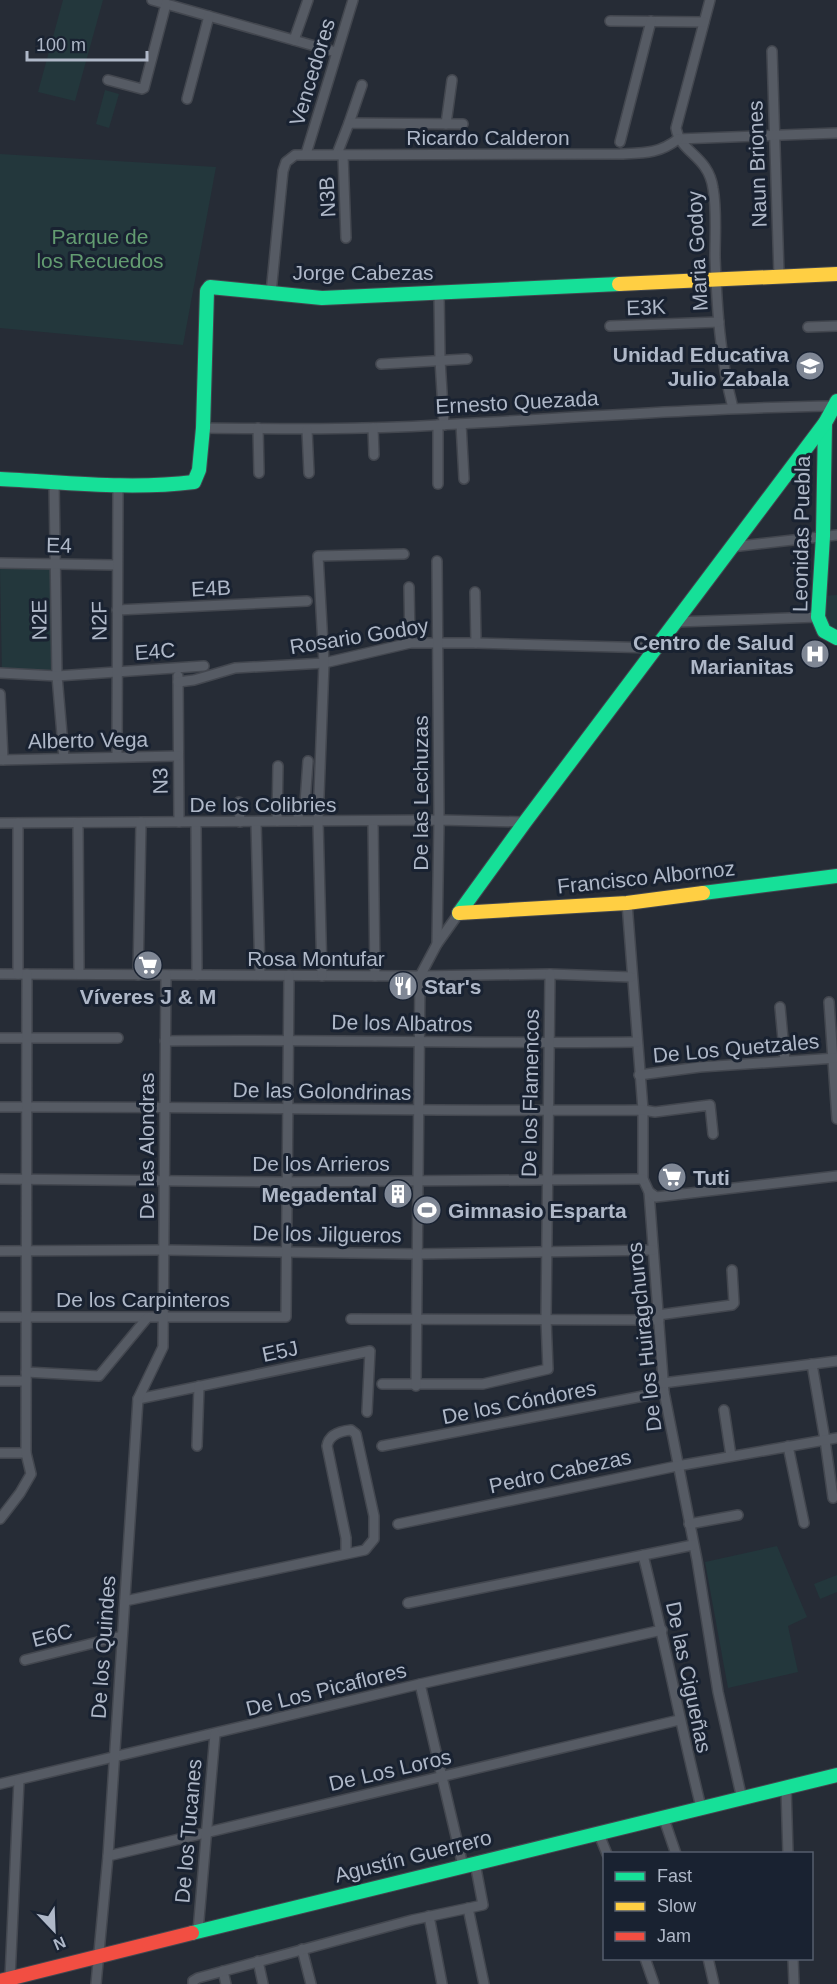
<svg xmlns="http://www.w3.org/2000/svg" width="837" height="1984" viewBox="0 0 837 1984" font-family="Arial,sans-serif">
	<rect width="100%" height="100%" fill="#262c36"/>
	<g fill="#23373c">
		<path d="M63,0H103L75,101L38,92Z"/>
		<path d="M105,90L119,94L109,128L96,124Z"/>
		<path d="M0,154L216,167L183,345L0,328Z"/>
		<path d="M50,565L53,672L2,673L0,566Z"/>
		<path d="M837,595V632L824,626L821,596Z"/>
		<path d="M777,1546L807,1617L788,1626L798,1672L728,1688L705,1562Z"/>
		<path d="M837,1575V1592L820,1599L814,1584Z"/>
	</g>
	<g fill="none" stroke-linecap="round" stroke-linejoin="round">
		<g stroke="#43474f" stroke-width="12">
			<g id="street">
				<path d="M152,0L336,52"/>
				<path d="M710,0L676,128C680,153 708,155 713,188C717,210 715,235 715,257C717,308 720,359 733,408"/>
				<path d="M610,21L704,22"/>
				<path d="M294,40L308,0"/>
				<path d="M772,51L779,275"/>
				<path d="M108,80L142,89L144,88L166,4"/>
				<path d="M187,99L209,16"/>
				<path d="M349,123L362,85"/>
				<path d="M446,124L452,80"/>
				<path d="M678,139L837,133"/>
				<path d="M620,142L651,21"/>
				<path d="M306,154L353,0"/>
				<path d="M337,154L349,123L463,124"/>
				<path d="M343,155L346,238"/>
				<path d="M271,293L283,171L286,162L295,155L620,154C643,153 659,154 678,139"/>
				<path d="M439,293L440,360L444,425"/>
				<path d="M610,326L719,322"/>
				<path d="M808,327L837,326"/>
				<path d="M381,364L467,359"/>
				<path d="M461,424L464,479"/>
				<path d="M438,425V484"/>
				<path d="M203,428C281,429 360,430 439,425C571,418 702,408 834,406"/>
				<path d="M258,428L259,473"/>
				<path d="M373,428L374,455"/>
				<path d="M307,430L309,473"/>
				<path d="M54,481L57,676L64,758"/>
				<path d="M731,547L837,535"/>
				<path d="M0,563L116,565"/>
				<path d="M409,587L410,643"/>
				<path d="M475,592L476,643"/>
				<path d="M117,610L307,601"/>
				<path d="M675,622L818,617"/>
				<path d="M0,673L57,676L204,666"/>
				<path d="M178,676L179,822"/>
				<path d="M178,682L194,680L235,668L324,663L410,643H476L655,648"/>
				<path d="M0,694L3,760"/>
				<path d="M117,757L118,485"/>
				<path d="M0,760L178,756"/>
				<path d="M239,802L240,822"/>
				<path d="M277,821L278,766"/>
				<path d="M299,821L298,815L305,803L308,761"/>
				<path d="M373,821L375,976"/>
				<path d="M196,822L197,975"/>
				<path d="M256,822L260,975"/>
				<path d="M0,823L439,820L525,822"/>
				<path d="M78,823L79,974"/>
				<path d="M627,903L643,1110V1179L649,1192L664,1392L697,1560L718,1692L742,1799"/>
				<path d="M437,944L439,820L437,561"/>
				<path d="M0,974L420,976L550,974L631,977"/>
				<path d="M18,974V823"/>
				<path d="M138,975L141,822"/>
				<path d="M322,976L318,821L324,663L318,556L404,554"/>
				<path d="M829,1002L837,1119"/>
				<path d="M780,1007L785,1061"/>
				<path d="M0,1038H118"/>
				<path d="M165,1041C323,1039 480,1044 637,1042"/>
				<path d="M639,1075L700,1067L837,1058"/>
				<path d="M0,1107C214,1106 428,1112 643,1110L655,1112L710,1105L713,1134"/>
				<path d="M0,1179L286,1182L643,1179"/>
				<path d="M649,1192L656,1197L665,1196L837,1176"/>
				<path d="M0,1251L164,1250L417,1254L653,1250"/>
				<path d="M658,1315L732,1305L734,1303L732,1270"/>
				<path d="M0,1317H286L289,975"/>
				<path d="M351,1319L659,1320"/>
				<path d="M812,1364L825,1440L833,1498"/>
				<path d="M26,1372L99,1376L147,1318"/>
				<path d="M0,1381H26"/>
				<path d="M663,1383L837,1361"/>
				<path d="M382,1384H483L548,1369L546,1319L550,974"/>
				<path d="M416,1386L420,976L437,944L459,913"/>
				<path d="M138,1399L370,1351L367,1412"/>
				<path d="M724,1410L731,1456"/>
				<path d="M197,1446L199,1386"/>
				<path d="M382,1446L664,1392"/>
				<path d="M788,1446L804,1523"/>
				<path d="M0,1453H26"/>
				<path d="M0,1519L20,1493L31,1474L26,1453L27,974"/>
				<path d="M398,1524L677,1466L837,1438"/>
				<path d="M689,1524L738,1515"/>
				<path d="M643,1555C664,1638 680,1723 701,1807"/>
				<path d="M125,1601L365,1550L374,1539V1516L356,1434L351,1430C341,1431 329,1434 327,1446L346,1538V1554"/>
				<path d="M408,1603L693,1545"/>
				<path d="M25,1660L122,1636"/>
				<path d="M420,1684L463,1866"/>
				<path d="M0,1784L420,1684L662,1630"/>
				<path d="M786,1787L788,1854"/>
				<path d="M663,1816L676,1854"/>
				<path d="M598,1832L607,1854"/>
				<path d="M108,1856L679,1720"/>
				<path d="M468,1908L484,1984"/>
				<path d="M429,1916L442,1984"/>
				<path d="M198,1931L215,1734"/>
				<path d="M302,1949L311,1984"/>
				<path d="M645,1958L654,1984"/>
				<path d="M708,1958L714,1984"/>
				<path d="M793,1958L794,1984"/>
				<path d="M258,1961L263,1984"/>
				<path d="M223,1971L226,1984"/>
				<path d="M10,1978L19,1780"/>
				<path d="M96,1984L108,1856L138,1399L163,1347L166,975"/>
				<path d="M193,1984V1981L198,1978L412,1920L483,1905L475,1863"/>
			</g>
		</g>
		<g stroke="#43474f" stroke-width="16">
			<g id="fast">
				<path d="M825,423L823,536L818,617L824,631L837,638"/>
				<path d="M0,479C65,482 129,490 194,482L199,470L203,428L207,291L210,287L322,298L619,284"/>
				<path d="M703,893L837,876"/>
				<path d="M459,913L525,822L825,423L837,401"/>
				<path d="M192,1933L837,1775"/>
			</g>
		</g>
		<g stroke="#43474f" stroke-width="16">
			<g id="slow">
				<path d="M619,284L837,274"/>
				<path d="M459,913L627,903L703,893"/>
			</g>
		</g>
		<g stroke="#43474f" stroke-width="16">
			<path id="jam" d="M0,1981L192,1933"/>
		</g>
		<use href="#street" stroke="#565b64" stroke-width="9"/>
		<use href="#fast" stroke="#16e098" stroke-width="14"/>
		<use href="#slow" stroke="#ffcf43" stroke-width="14"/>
		<use href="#jam" stroke="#f24e42" stroke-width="14"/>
	</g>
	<defs>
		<g id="school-disc" transform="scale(1.5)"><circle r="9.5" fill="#7f8795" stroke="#192231"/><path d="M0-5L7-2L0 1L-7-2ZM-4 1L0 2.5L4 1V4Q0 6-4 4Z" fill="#fff"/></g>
		<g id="hospital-disc" transform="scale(1.5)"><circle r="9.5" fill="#7f8795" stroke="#192231"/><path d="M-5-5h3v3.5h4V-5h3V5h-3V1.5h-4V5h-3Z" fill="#fff"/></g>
		<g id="supermarket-disc" transform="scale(1.5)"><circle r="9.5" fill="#7f8795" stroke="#192231"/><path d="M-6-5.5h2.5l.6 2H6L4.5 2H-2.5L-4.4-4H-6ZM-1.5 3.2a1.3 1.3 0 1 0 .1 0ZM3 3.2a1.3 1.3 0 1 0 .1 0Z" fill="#fff"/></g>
		<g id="restaurant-disc" transform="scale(1.5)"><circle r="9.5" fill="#7f8795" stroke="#192231"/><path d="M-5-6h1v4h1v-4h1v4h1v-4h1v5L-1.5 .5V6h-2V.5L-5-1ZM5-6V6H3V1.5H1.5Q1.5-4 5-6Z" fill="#fff"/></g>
		<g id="building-disc" transform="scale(1.5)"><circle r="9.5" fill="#7f8795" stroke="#192231"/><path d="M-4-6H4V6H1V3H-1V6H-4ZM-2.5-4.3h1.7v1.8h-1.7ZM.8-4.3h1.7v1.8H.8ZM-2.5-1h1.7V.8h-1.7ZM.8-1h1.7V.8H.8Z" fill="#fff"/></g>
		<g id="stadium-disc" transform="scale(1.5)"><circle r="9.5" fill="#7f8795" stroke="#192231"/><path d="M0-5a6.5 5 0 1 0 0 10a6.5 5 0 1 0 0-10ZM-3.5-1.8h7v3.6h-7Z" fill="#fff"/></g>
	</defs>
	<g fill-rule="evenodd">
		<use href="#school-disc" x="810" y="366"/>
		<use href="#hospital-disc" x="815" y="654"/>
		<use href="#supermarket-disc" x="148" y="965"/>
		<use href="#restaurant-disc" x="403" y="986"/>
		<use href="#supermarket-disc" x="672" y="1177"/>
		<use href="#building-disc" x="398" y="1194"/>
		<use href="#stadium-disc" x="427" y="1210"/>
	</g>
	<g text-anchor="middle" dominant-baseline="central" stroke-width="6" stroke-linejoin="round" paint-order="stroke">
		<g font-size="21" fill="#afb8c8" stroke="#192231">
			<text transform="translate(312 72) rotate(-73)">Vencedores</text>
			<text x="488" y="137">Ricardo Calderon</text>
			<text transform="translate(757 164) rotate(-92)">Naun Briones</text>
			<text transform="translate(327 197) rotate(-93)">N3B</text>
			<text transform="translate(697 251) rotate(-93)">Maria Godoy</text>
			<text x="363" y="272">Jorge Cabezas</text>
			<text transform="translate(646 307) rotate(-2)">E3K</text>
			<text transform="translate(517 402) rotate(-3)">Ernesto Quezada</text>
			<text transform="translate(801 534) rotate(-89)">Leonidas Puebla</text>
			<text transform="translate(59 545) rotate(1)">E4</text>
			<text transform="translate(211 588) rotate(-3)">E4B</text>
			<text transform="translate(39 620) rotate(-91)">N2E</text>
			<text transform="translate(99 621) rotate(-91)">N2F</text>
			<text transform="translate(359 636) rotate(-9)">Rosario Godoy</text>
			<text transform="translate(155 651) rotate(-4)">E4C</text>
			<text transform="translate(88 740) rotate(-1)">Alberto Vega</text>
			<text transform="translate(160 781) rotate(-91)">N3</text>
			<text transform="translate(420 793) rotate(-90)">De las Lechuzas</text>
			<text x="263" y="804">De los Colibries</text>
			<text transform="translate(646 877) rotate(-6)">Francisco Albornoz</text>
			<text x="316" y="958">Rosa Montufar</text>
			<text transform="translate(402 1023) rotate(1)">De los Albatros</text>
			<text transform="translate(736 1048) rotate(-5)">De Los Quetzales</text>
			<text transform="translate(322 1091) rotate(1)">De las Golondrinas</text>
			<text transform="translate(530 1093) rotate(-89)">De los Flamencos</text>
			<text transform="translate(146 1146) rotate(-90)">De las Alondras</text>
			<text x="321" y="1163">De los Arrieros</text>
			<text transform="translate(327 1234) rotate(1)">De los Jilgueros</text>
			<text x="143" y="1299">De los Carpinteros</text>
			<text transform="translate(644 1337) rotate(-96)">De los Huiragchuros</text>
			<text transform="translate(280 1351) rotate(-12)">E5J</text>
			<text transform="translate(519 1402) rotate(-11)">De los Cóndores</text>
			<text transform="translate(560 1471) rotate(-12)">Pedro Cabezas</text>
			<text transform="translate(52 1635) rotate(-14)">E6C</text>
			<text transform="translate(103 1647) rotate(-86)">De los Quindes</text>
			<text transform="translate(689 1677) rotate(78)">De las Cigueñas</text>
			<text transform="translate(326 1689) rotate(-14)">De Los Picaflores</text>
			<text transform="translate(390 1770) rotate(-13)">De Los Loros</text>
			<text transform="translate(188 1831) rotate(-85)">De los Tucanes</text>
			<text transform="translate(413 1856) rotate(-14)">Agustín Guerrero</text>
		</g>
		<g font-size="21" fill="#639c71" stroke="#192231">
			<text x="100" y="236">Parque de<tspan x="100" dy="24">los Recuedos</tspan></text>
		</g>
		<g font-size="21" font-weight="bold" fill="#afb8c8" stroke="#192231" text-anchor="end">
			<text x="789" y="354">Unidad Educativa<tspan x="789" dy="24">Julio Zabala</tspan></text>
			<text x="794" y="642">Centro de Salud<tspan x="794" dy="24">Marianitas</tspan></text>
			<text x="424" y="986" text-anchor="start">Star's</text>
			<text x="148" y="996" text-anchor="middle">Víveres J &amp; M</text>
			<text x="693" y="1177" text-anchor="start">Tuti</text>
			<text x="377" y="1194">Megadental</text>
			<text x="448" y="1210" text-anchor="start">Gimnasio Esparta</text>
		</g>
	</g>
	<rect x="603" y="1852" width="210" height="108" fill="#192231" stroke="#555e6d" stroke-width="1.5"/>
	<rect x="615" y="1872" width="30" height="9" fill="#16e098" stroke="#555e6d" stroke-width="1.5"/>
	<text x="657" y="1882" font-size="18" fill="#afb8c8">Fast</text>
	<rect x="615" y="1902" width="30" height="9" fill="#ffcf43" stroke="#555e6d" stroke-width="1.5"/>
	<text x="657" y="1912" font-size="18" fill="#afb8c8">Slow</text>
	<rect x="615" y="1932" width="30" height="9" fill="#f24e42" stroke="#555e6d" stroke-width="1.5"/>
	<text x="657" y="1942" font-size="18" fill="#afb8c8">Jam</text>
	<g transform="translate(54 1930) rotate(157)" stroke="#192231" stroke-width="4.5" paint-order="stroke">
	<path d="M0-4.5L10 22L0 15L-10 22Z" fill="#afb8c8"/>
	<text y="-9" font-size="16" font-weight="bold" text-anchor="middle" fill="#afb8c8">N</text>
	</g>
	<path d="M27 51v9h120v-9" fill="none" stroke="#afb8c8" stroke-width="3"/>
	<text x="36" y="51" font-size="18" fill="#afb8c8" stroke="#192231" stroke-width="4.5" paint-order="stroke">100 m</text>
</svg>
